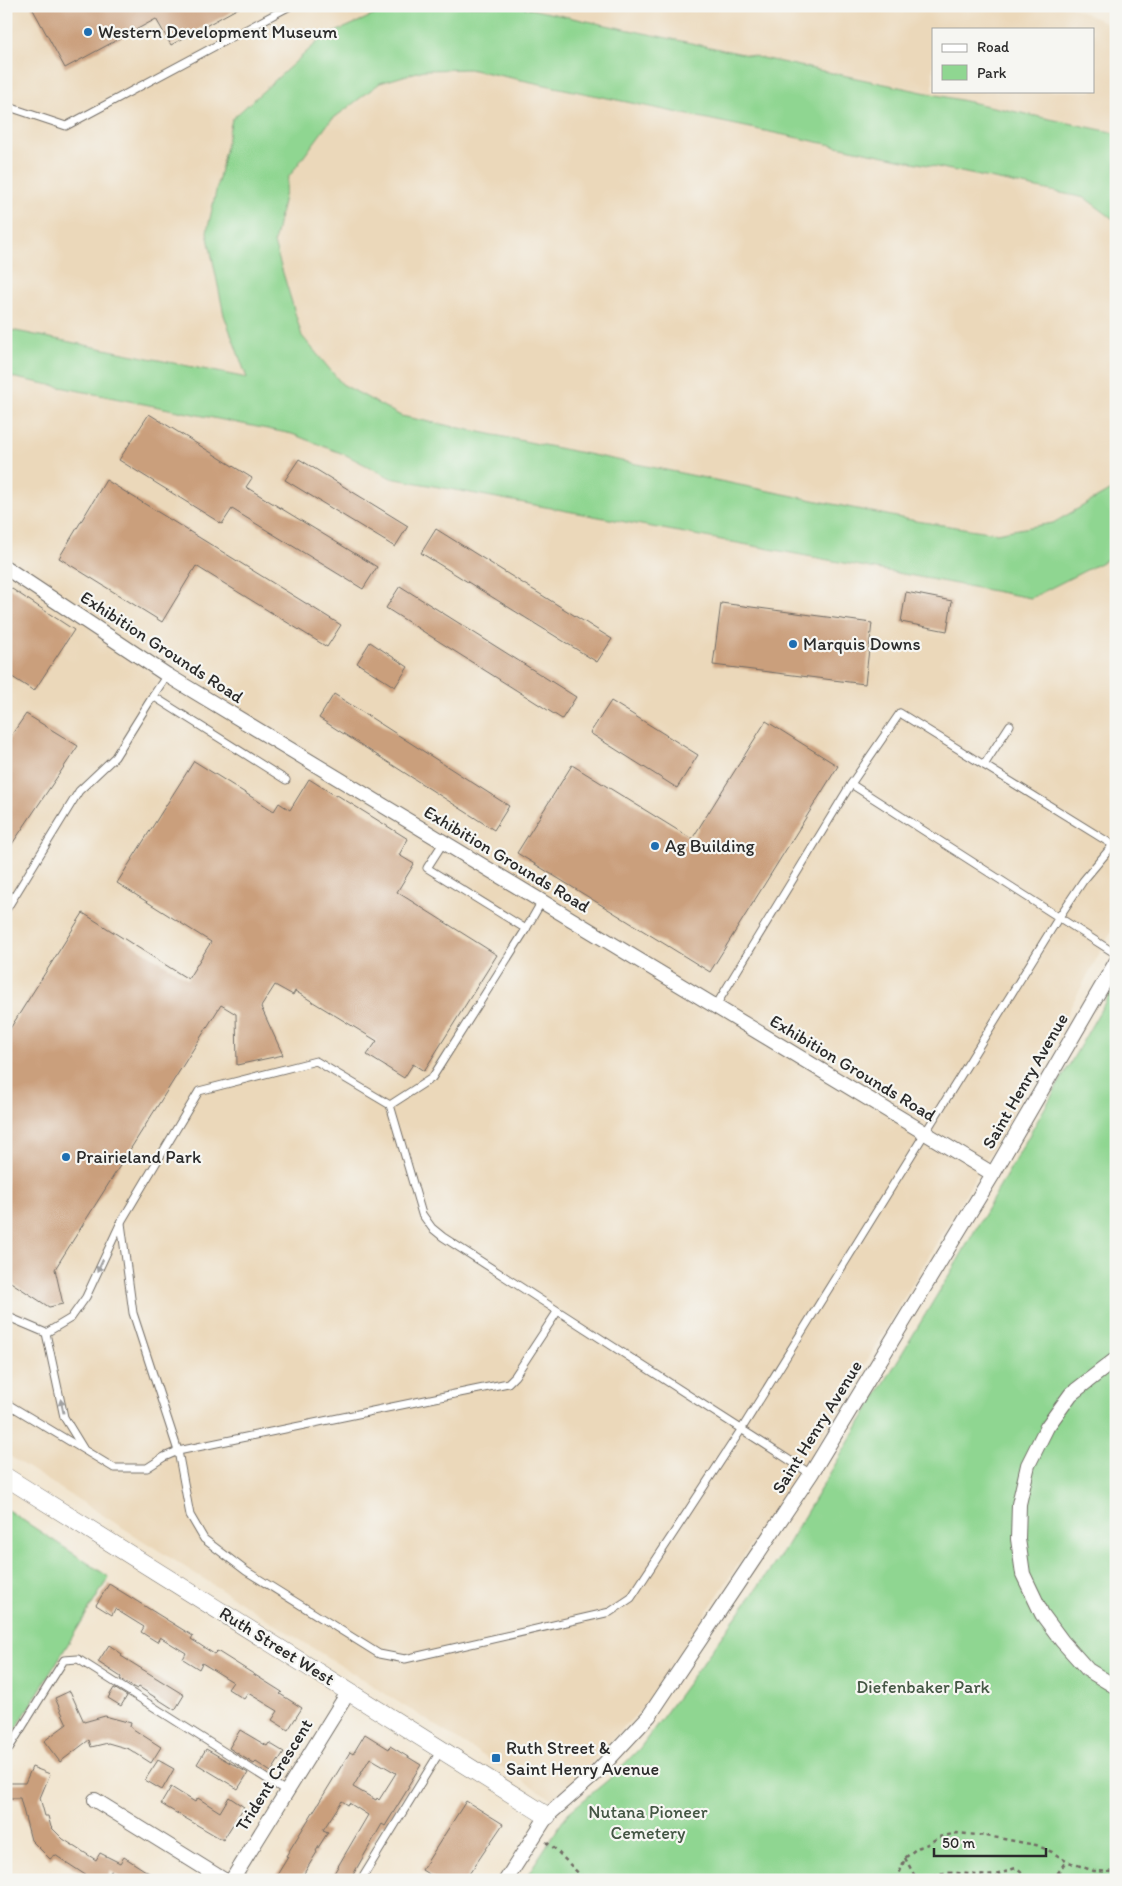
<svg xmlns="http://www.w3.org/2000/svg" width="1122" height="1886" viewBox="0 0 1122 1886" font-family="Itim,sans-serif">
	<rect width="100%" height="100%" fill="#f6f6f2"/>
	<filter id="ink" filterUnits="userSpaceOnUse"><feTurbulence type="fractalNoise" baseFrequency=".02" numOctaves="2"/><feDisplacementMap in="SourceGraphic" scale="10" xChannelSelector="R" yChannelSelector="G"/><feConvolveMatrix kernelMatrix="1 2 1 2 8 2 1 2 1" color-interpolation-filters="sRGB"/></filter>
	<filter id="wash" filterUnits="userSpaceOnUse"><feTurbulence type="fractalNoise" baseFrequency=".0096" numOctaves="4" result="noise"/><feDisplacementMap in="SourceGraphic" scale="20" xChannelSelector="R" yChannelSelector="G"/><feGaussianBlur stdDeviation="1.12" result="paint"/><feColorMatrix in="noise" values="0 0 0 0 0 0 0 0 0 0 0 0 0 0 0 0 0 1.4 0 .05"/><feComposite in="paint" operator="in"/></filter>
	<g filter="url(#wash)">
		<rect width="100%" height="100%" fill="#f2e6d1"/>
		<path fill="#ebd8ba" fill-rule="evenodd" d="M6,6H1070L1116,28V923L1007,1124L815,1449L644,1706L555,1801L6,1454ZM933,29H1093V91H933Z"/>
		<g fill="#8fd691" stroke="#5d805e">
			<path d="M394,6H516L1116,133V221L1085,198L469,69L424,70L380,83L330,121L288,178L274,243L302,336L342,384L401,416L916,521L996,533L1053,523L1116,487V555L1031,598L391,478L346,455L292,434L6,376V329L247,378L224,315L207,232L232,119L322,38Z"/>
			<path d="M1116,983V1880H524L568,1813L608,1780L640,1748L779,1558L958,1260Z"/>
			<path d="M6,1509L109,1577L6,1745Z"/>
		</g>
		<g id="blocks">
			<g fill="#ca9f7c" fill-rule="evenodd">
				<path d="M31,6H242L171,45L156,19L65,68Z"/>
				<path d="M149,414L252,478L246,487L377,567L363,589L232,509L222,524L119,460Z"/>
				<path d="M299,459L408,526L395,547L285,480Z"/>
				<path d="M106,480L341,625L327,647L196,566L162,622L59,558Z"/>
				<path d="M436,529L612,639L597,662L421,553Z"/>
				<path d="M6,585L74,630L34,691L6,673Z"/>
				<path d="M400,586L576,697L562,719L386,608Z"/>
				<path d="M906,592L952,601L947,631L901,622Z"/>
				<path d="M721,603L872,623L865,684L713,665Z"/>
				<path d="M370,642L408,667L395,687L357,663Z"/>
				<path d="M334,694L509,806L494,830L319,718Z"/>
				<path d="M611,701L698,755L677,788L590,733Z"/>
				<path d="M26,714L78,746L6,853V743Z"/>
				<path d="M766,721L838,766L710,972L517,853L572,765L692,839Z"/>
				<path d="M194,761L274,811L279,803L290,810L309,779L336,796L337,795L408,839L399,855L414,864L397,892L497,955L424,1071L413,1064L404,1078L367,1055L377,1041L295,991L293,995L275,985L261,1007L283,1055L237,1065L236,1014L221,1005L55,1269L63,1304L49,1307L6,1279V1035L83,913L188,979L211,942L117,883Z"/>
				<path d="M109,1584L193,1636L191,1639L214,1654L217,1651L282,1692L280,1694L302,1708L288,1730L272,1720L278,1711L248,1693L244,1699L228,1689L233,1682L202,1663L199,1669L183,1659L186,1653L160,1637L157,1642L141,1632L144,1627L115,1609L112,1615L96,1605Z"/>
				<path d="M109,1645L122,1654L121,1656L184,1695L175,1710L139,1687L137,1689L133,1687L120,1679L121,1677L98,1662Z"/>
				<path d="M114,1688L127,1696L121,1706L108,1698Z"/>
				<path d="M70,1691L84,1722L105,1716L131,1723L130,1727L161,1747L151,1763L129,1749L108,1743L91,1747L89,1740L60,1762L44,1741L67,1724L55,1698Z"/>
				<path d="M240,1730L267,1746L269,1743L284,1752L271,1772L256,1762L254,1764L229,1748Z"/>
				<path d="M365,1734L389,1749L390,1746L421,1765L408,1786L409,1787L385,1826L382,1824L350,1880H330L368,1815L349,1803L348,1805L342,1801L323,1830L328,1832L316,1851L317,1852L300,1880H274L288,1857L286,1856L350,1752L353,1754ZM370,1758L396,1773L379,1800L377,1798L376,1800L353,1787Z"/>
				<path d="M206,1749L248,1773L238,1789L197,1764Z"/>
				<path d="M158,1760L174,1769L162,1790L145,1780Z"/>
				<path d="M32,1767L50,1774L40,1798L45,1816H48L51,1827L63,1839L96,1860L100,1853L120,1863L124,1857L160,1880H125L111,1871L106,1880H84L87,1876L55,1855L50,1859L31,1840L20,1798H6V1783H25Z"/>
				<path d="M171,1787L195,1802L198,1798L220,1812L229,1797L244,1807L223,1840L161,1804Z"/>
				<path d="M466,1801L503,1824L465,1880H438L422,1870Z"/>
			</g>
		</g>
	</g>
	<g filter="url(#ink)">
		<use href="#blocks" fill-opacity="0" stroke="#716c65" stroke-width="1"/>
		<g fill="none" stroke-linecap="round" stroke-linejoin="round">
			<g stroke="#716c65" stroke-width="9">
				<g id="service">
					<path d="M6,106L66,126L290,6"/>
					<path d="M153,696L167,675"/>
					<path d="M984,765L1010,725"/>
					<path d="M851,784L1116,954"/>
					<path d="M6,910L79,791L115,757L153,696L286,780"/>
					<path d="M526,929L542,901"/>
					<path d="M390,1105L432,1078L526,929L427,868L443,843"/>
					<path d="M121,1223L133,1313L178,1451L508,1383L515,1376L557,1312"/>
					<path d="M6,1316L46,1333"/>
					<path d="M46,1333L71,1318L86,1297L121,1222L199,1091L316,1061L390,1105L422,1214L432,1228L443,1237L811,1474"/>
					<path d="M46,1333L64,1417L83,1448"/>
					<path d="M6,1403L114,1468H147L164,1457L178,1451L190,1515L204,1539L246,1571L379,1654L405,1659L610,1612L631,1598L741,1430L1059,917L1083,881L1113,845L900,713L851,784L715,1007"/>
					<path d="M6,1753L64,1660L78,1659L286,1791"/>
					<path d="M6,1877L11,1880"/>
					<path d="M361,1880L441,1750"/>
				</g>
			</g>
			<g stroke="#716c65" stroke-width="16">
				<g id="minor">
					<path d="M6,568L167,675L993,1174"/>
					<path d="M1116,1359L1071,1394L1047,1427L1028,1465L1019,1504L1018,1539L1023,1574L1042,1614L1062,1641L1088,1670L1116,1687"/>
					<path d="M95,1800L224,1880"/>
					<path d="M232,1880L349,1691"/>
					<path d="M506,1880L547,1816L594,1775L649,1716L811,1474L993,1174L1116,962"/>
				</g>
			</g>
			<g stroke="#716c65" stroke-width="19">
				<path id="tertiary" d="M6,1477L547,1816"/>
			</g>
			<g stroke="#716c65" stroke-width="2.5" stroke-dasharray="4 4" stroke-linecap="butt">
				<path d="M546,1842L554,1848L585,1880"/>
				<path d="M905,1858L917,1880"/>
				<path d="M897,1880L905,1858L917,1848L928,1844L939,1837L957,1833L987,1836L1036,1845L1052,1852L1066,1861L1094,1871L1116,1872"/>
				<path d="M926,1880C947,1864 975,1880 999,1874C1005,1873 1010,1869 1017,1868L1024,1874L1027,1880"/>
				<path d="M1053,1880L1066,1861"/>
			</g>
			<use href="#service" stroke="#fff" stroke-width="7"/>
			<use href="#minor" stroke="#fff" stroke-width="14"/>
			<use href="#tertiary" stroke="#fff" stroke-width="18"/>
		</g>
		<defs><path id="oneway-solid" d="M-6-.8H1V-3.2L6.5 0L1 3.2V.8H-6Z" transform="scale(1.25)"/></defs>
		<g fill="#a0a0a0">
			<use href="#oneway-solid" transform="translate(100 1266) rotate(115)"/>
			<use href="#oneway-solid" transform="translate(62 1406) rotate(-102)"/>
		</g>
	</g>
	<g fill="#1f6fb2" stroke="#f6f6f2" stroke-width="2">
		<circle cx="88" cy="32" r="5"/>
		<circle cx="793" cy="644" r="5"/>
		<circle cx="655" cy="846" r="5"/>
		<circle cx="66" cy="1157" r="5"/>
		<rect x="491" y="1753" width="10" height="10" rx="2.5"/>
	</g>
	<g text-anchor="middle" dominant-baseline="central" stroke-width="4.5" stroke-linejoin="round" paint-order="stroke">
		<g font-size="18" fill="#2b2b2b" stroke="#f6f6f2" text-anchor="start">
			<text x="98" y="32">Western Development Museum</text>
			<text x="803" y="644">Marquis Downs</text>
			<text x="665" y="846">Ag Building</text>
			<text x="76" y="1157">Prairieland Park</text>
			<text x="506" y="1748">Ruth Street &amp;<tspan x="506" dy="21">Saint Henry Avenue</tspan></text>
		</g>
		<g font-size="18" fill="#2b2b2b" stroke="#f6f6f2">
			<text transform="translate(162 647) rotate(33)">Exhibition Grounds Road</text>
			<text transform="translate(507 859) rotate(31)">Exhibition Grounds Road</text>
			<text transform="translate(853 1068) rotate(31)">Exhibition Grounds Road</text>
			<text transform="translate(1025 1081) rotate(-60)">Saint Henry Avenue</text>
			<text transform="translate(817 1427) rotate(-58)">Saint Henry Avenue</text>
			<text transform="translate(277 1646) rotate(32)">Ruth Street West</text>
			<text transform="translate(274 1775) rotate(-58)">Trident Crescent</text>
		</g>
		<g font-size="18" fill="#445644" stroke="#f6f6f2">
			<text x="923" y="1687">Diefenbaker Park</text>
			<text x="648" y="1812">Nutana Pioneer<tspan x="648" dy="21">Cemetery</tspan></text>
		</g>
	</g>
	<rect width="1122" height="1886" fill="none" stroke="#f6f6f2" stroke-width="25"/>
	<rect x="932" y="28" width="162" height="65" fill="#f6f6f2" stroke="#a5a5a2"/>
	<rect x="942" y="44" width="25" height="8" fill="#ffffff" stroke="#a5a5a2"/>
	<text x="977" y="52" font-size="15" fill="#2b2b2b">Road</text>
	<rect x="942" y="65" width="25" height="15" fill="#8fd691" stroke="#a5a5a2"/>
	<text x="977" y="78" font-size="15" fill="#2b2b2b">Park</text>
	<path d="M934 1848v8h112v-8" fill="none" stroke="#2b2b2b" stroke-width="2.5"/>
	<text x="942" y="1848" font-size="15" fill="#2b2b2b" stroke="#f6f6f2" stroke-width="4" paint-order="stroke">50 m</text>
</svg>
